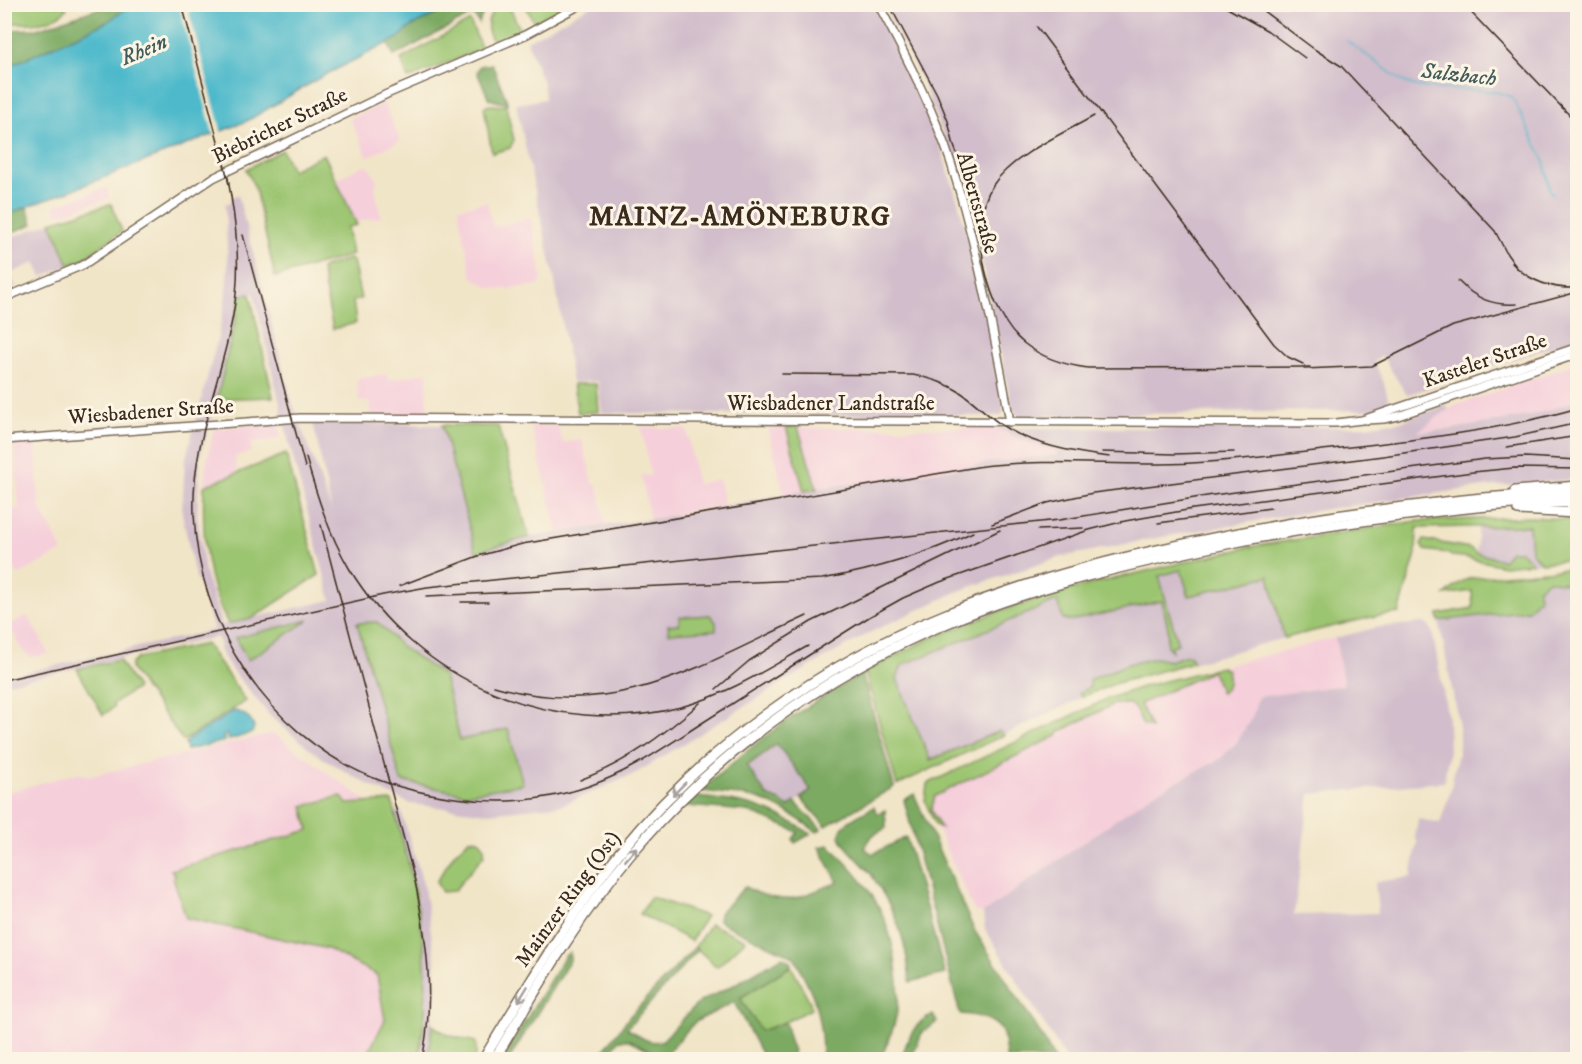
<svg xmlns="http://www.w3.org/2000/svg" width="1582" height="1064" viewBox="0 0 1582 1064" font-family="'IM FELL DW Pica',serif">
	<rect width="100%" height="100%" fill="#fcf5e5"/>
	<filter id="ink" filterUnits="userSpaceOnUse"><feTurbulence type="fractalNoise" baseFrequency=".0167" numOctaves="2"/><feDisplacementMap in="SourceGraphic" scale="12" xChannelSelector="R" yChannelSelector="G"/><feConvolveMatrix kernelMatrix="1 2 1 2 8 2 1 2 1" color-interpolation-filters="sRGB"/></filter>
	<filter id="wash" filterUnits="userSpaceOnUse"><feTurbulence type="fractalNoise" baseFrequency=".008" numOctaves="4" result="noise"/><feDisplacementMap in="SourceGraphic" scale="24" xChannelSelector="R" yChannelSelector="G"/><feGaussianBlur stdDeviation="1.35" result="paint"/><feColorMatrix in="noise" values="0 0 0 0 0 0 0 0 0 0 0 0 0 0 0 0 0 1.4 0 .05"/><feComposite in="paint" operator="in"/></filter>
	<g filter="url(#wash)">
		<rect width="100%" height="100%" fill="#f1e5c8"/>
		<g fill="#f5cfda">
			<path d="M384,103L400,141L368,157L350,120L351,118Z"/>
			<path d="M364,165L369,166L377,181L375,188L381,217L356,222L336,180Z"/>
			<path d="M107,187L109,198L57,215L54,206Z"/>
			<path d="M487,202L493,227L531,218L542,278L539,285L508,289L490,288L472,277L458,208Z"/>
			<path d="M1577,363V400L1551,410L1494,423L1415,432L1456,405Z"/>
			<path d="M427,372L428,415L370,416V402L359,401L356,379L387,374L389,380Z"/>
			<path d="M269,423H278L281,438L250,444L251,452L235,456L237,473L204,486L206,465L214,429Z"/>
			<path d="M531,426H558L563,443L582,440L593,484H597L598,487L606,525L558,533Z"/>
			<path d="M641,427L687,429L697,484L719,479L724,505L650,519L641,475L651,476Z"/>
			<path d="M768,428H996L1023,440L1057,451L1058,455L994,462L784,494Z"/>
			<path d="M36,444L39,506L63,551L18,575L5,549V512L19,508L14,445Z"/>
			<path d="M27,615L39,636L49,654L31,657L23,651L9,625Z"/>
			<path d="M1335,638L1344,685L1258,697L1253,715L1237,742L1220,759L1151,795L983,913L974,911L925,801L927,784L1109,698L1145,686Z"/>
			<path d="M273,733L368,802L403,1018L392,1059L5,1060V793L77,773L91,776Z"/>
		</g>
		<g fill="#d1bdcb" fill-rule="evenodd">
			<path d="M592,5H873L907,68L939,143L958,201L974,260L1004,408L1002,416L602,413L598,381L572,382L554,277L516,104L545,99L543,83L527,41Z"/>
			<path d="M883,5H1577V338L1407,395L1382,356L1374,361L1384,383L1389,402L1387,405L1372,410L1018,416L1012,407L980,252L956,167L921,79Z"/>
			<path d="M238,195L292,402L332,512L313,422L442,425L476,552L529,537L690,513L784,494L994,462L1058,455L1057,451L1023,440L996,428H1271L1366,426L1391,422L1392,424L1445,406L1449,409L1417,432L1452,429L1522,417L1551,410L1577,400V442L1569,444L1570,454L1577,455V479L1483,487L1327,509L1156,538L1061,557L961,590L875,630L807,668L636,773L562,805L489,813L411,804L369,785L319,756L271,717L232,670L219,649L220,643L217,637L5,684L4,677L214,630L194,571L182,513L185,461L217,341L225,304L228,267L225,204L230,203L231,197ZM254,293L289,443L331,600L222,625L205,572L197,515L200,457L217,399L241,296Z"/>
			<path d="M51,222L69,265L42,277L35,262L10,274L16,287L5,292V240Z"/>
			<path d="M1529,526L1531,550L1541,563H1532L1520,551L1503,560L1476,553L1478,527Z"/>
			<path d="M1182,570L1189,595L1269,576L1284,638L1102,688L924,773L887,672L1057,601Z"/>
			<path d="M1548,580L1577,585V1059H1066L985,929L983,913L1151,795L1220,759L1237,742L1253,715L1258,697L1344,685L1335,638L1379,627L1422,623L1428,625L1432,630L1448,718L1449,750L1444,782L1310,794L1294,915L1378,913L1375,882L1411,877L1416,848L1418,843L1415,837L1418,819L1440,823L1450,792L1459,747V726L1439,621L1528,610L1538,589Z"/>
			<path d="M778,744L812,790L789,807L780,801L767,796L747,765Z"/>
			<path d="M401,810L424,887L435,958L436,990L428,1059H418L425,1023L427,1000L426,971L423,932L416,890L395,812Z"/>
		</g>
		<g fill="#9cc571" stroke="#6c7848" stroke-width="1.5">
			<path d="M5,4L64,5L67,9C48,27 27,23 5,23Z"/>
			<path d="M499,5H509L521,32L496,43C482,31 487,16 499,5Z"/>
			<path d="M525,5H571L535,24Z"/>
			<path d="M470,21L482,49L408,79L401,59Z"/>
			<path d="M490,105L506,106L514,140L510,148L492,153L484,107Z"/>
			<path d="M282,150L292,170L324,154L357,225L347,227L352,255L275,277L255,188L246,169Z"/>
			<path d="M111,204L122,231L82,260L69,265L51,222Z"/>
			<path d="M349,259L353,261L361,299L353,301L356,323L333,329L321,269L324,267Z"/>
			<path d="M250,294L273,397L217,399L241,295Z"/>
			<path d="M573,384H596L598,412L578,413Z"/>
			<path d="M442,425L498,426L529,537L476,552Z"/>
			<path d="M786,427H798L817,489L804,491Z"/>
			<path d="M286,454L319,575L251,619L228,624C205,581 202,533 204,486Z"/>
			<path d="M1532,517L1577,520V559L1541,563L1531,551L1529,526L1417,528L1416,554L1399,613L1372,617L1284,638L1269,576L1189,596L1181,570L1159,576L1178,644L1171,646L1172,651L1167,646L1168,628L1162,601L1070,621L1063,619L1057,601L902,665L897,679L930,760L1000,731L1004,735L897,785L865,672L926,640L999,611L1067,590L1180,563L1249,547L1417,521Z"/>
			<path d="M1424,540L1470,548L1476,553L1503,560L1510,551H1521L1532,563L1504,566L1463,557L1451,556L1447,553L1424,550L1421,545Z"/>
			<path d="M1577,568V585L1548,580L1538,589L1539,598L1528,610L1439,621L1438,614L1473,608L1472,591L1445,595L1461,582L1471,578Z"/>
			<path d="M710,615L716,622V630L669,633L668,625L679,624V617Z"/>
			<path d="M309,620L248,660L235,638Z"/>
			<path d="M377,622L402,647L444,676L460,740L508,729L523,784L466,794L401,781L357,623Z"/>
			<path d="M206,644L246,701L183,741L131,669V664L138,658Z"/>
			<path d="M1187,655L1190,656L1193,662L1117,683L1081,697L1079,693L1090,687L1089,680L1128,664L1156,658L1170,661Z"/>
			<path d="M119,660L137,688L113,704L114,707L103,715L77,669Z"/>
			<path d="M1221,667L1227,670C1230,681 1229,685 1221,693L1212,671L1140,704L1151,728L1143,725L1135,709L1130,704H1114L1059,732L1057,736L935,796L931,810L941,828L935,825L925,801L927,784L1109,698L1145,686Z"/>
			<path d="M341,796L347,804L392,801L395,812C418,897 437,971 418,1059H365L385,1020L377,975L328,949L186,918L173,877L176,876L171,870L309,830L303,806Z"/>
			<path d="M469,839C480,837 486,845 484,855L454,891L442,892L436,882L454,854Z"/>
			<path d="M651,897L706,916L691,941L640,914Z"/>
			<path d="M710,924L746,940L717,967L695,947Z"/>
			<path d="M791,966L810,1002L811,1009L785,1022L761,1031L740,998Z"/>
			<path d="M432,1025L448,1035L476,1042V1055L474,1059H428Z"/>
		</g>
		<g fill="#7daa63" stroke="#5c6a40" stroke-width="1.5">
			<path d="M109,5H139L123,11L107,22L5,68V30L37,29Z"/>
			<path d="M455,5H488L483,12L479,23L473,14L394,56L387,42L398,38L412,26Z"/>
			<path d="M492,64L507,101V104L489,99L477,72L480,66Z"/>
			<path d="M27,207L33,224L5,235V215Z"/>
			<path d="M862,674L894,787L826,826L801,798L811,790L777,744L747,766L767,796L780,801L788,807L795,802L821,829L817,832C799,819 780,806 758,799C740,794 720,793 701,791C752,743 801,708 862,674Z"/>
			<path d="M914,794L974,930L1040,1033L1054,1059H1007C1005,1052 1005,1042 1003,1034C997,1018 975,1015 960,1014L904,800Z"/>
			<path d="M695,797C743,801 770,807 811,834L795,843L793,839L798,832L747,811L686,806Z"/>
			<path d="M874,807L878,814L885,810L886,828L873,835L864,848L873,854L906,837L945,974L910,982C906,937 896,912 871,874C865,865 840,844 840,835C840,822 864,813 874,807Z"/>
			<path d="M829,845C868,884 889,910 896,966C899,984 900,1003 895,1021C892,1034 885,1047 881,1059H820C825,1047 818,1013 814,999C809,985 801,971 794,957L723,924L719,920V913L745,887C786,909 798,897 838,882L819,847Z"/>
			<path d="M695,947L698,950L627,1028C638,1035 650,1046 663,1040L699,1002L730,987L782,957L790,961L791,966L740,998L761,1031L785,1022L793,1052L789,1059H764L734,1002L695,1022L671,1048L665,1059H652L655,1053L630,1040H619L605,1059H597L630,1016Z"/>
			<path d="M570,952V960L509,1059H502L565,956Z"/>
			<path d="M933,1015L937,1022L922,1033L911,1059H901C907,1041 913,1022 933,1015Z"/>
		</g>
		<g fill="#4eb9cb" stroke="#447274" stroke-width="1.5">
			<path d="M139,4L455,5L412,26L398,38L321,77L247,121L77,188L5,215V68L107,22L123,11Z"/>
			<path d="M234,711C244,712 250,718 254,727L252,733L229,740L227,734L223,736L225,741L187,750L185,744L189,739Z"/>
		</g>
		<path fill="#f1e5c8" d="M179,5H187L222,134L214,137Z"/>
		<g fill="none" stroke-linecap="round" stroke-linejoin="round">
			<path stroke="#4eb9cb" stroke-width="1.5" d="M1347,41L1402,81C1437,97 1477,82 1512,97L1544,160L1550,191L1553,194"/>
		</g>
	</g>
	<g filter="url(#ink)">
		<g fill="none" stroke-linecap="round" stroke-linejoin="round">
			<g stroke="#7b6b5a" stroke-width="10">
				<g id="secondary">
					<path d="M878,4C906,55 933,108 951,163C977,247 995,335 1010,422"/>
					<path d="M4,298L83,265L213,178L387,94L525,35L582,4"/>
					<path d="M1366,420L1384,419L1398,416L1578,354"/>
					<path d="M4,440L300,418L1336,423L1362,420L1578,347"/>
				</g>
			</g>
			<g stroke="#7b6b5a" stroke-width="12">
				<g id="highway">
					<path d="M1515,491L1578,486"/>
					<path d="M1518,510L1578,513"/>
					<path d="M483,1060C526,989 568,917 620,852C705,748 820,665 944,615C1037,577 1136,553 1234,534C1296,521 1358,512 1421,505C1473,498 1525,493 1578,495"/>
					<path d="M494,1060C536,990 577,918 630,855C715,754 823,675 945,624C1036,585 1135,563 1231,543C1294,530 1358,521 1423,513C1474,507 1526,501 1578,503"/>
				</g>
			</g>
			<use href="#secondary" stroke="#fff" stroke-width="7"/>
			<use href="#highway" stroke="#fff" stroke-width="9"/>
			<g stroke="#3b2a1e" stroke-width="1.5">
				<path d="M182,4L229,183"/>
				<path d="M889,4L937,94L948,121L954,146L981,216"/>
				<path d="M1180,4L1184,9"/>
				<path d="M1254,4L1314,49L1341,66L1495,231L1507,254L1517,268"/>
				<path d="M1463,4L1578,124"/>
				<path d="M1222,5L1268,31L1305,58"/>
				<path d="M1037,27L1274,344L1288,357L1303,364"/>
				<path d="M1094,116C1062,134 1013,155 993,185C966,224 988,317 1025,344C1044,359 1065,365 1088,368L1310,367"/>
				<path d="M227,174C236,221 242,267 233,315C221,382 191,444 194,514C198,626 267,733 371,777C398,788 426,794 455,798C499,804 546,801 589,786C630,772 666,746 702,723C758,688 813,652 869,617L903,598L940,582L1089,530L1125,521L1193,509L1473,472L1514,468L1578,469"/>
				<path d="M243,235L305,467"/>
				<path d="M1512,263C1530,282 1552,289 1577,288"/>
				<path d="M1458,281C1475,298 1492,306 1517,304"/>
				<path d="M1304,369L1372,366L1453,326L1578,292"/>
				<path d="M782,374L913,375C930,378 946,383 960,392C977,403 990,419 1008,429C1038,446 1076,453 1110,457"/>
				<path d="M1507,447L1578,436"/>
				<path d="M1102,452L1174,454L1234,452"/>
				<path d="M306,458C317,496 329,534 349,568C417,681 553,740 681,707C727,695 767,669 808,646"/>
				<path d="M1158,523L1271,508"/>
				<path d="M992,524L1047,503L1093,493L1383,456L1515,437L1578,423"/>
				<path d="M321,525L415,881C427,941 435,998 422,1060"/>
				<path d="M1038,530L1083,528"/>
				<path d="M399,586L478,556L522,544L983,466C1053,458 1122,467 1192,463C1238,461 1285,454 1332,449C1414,440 1498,431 1578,408"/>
				<path d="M426,596L822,579C874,570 925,555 973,532"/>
				<path d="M461,602H488"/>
				<path d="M4,680L383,595L427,587L1059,520L1213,495L1485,459L1525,457L1578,460"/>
				<path d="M494,686C617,722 700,665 807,616"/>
				<path d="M716,689L749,661L811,622L1000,530"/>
				<path d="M580,780C626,763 663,735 700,703"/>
			</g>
		</g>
		<defs><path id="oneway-shaft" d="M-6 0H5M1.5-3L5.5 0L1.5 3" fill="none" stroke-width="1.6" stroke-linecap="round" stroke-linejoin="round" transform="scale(1.5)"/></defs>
		<g stroke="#a79f9a">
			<use href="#oneway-shaft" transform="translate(679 789) rotate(135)"/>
			<use href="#oneway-shaft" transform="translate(631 854) rotate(-50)"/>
			<use href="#oneway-shaft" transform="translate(523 994) rotate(121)"/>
		</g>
	</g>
	<g text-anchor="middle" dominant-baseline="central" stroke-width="6" stroke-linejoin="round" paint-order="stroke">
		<g font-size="21" fill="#3b2a1e" stroke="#fcf5e5">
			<text transform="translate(280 126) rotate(-26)">Biebricher Straße</text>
			<text transform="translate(977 203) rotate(74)">Albertstraße</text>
			<text transform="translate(1485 361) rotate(-19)">Kasteler Straße</text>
			<text x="831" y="404">Wiesbadener Landstraße</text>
			<text transform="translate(151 412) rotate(-4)">Wiesbadener Straße</text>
			<text transform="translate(568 899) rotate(-54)">Mainzer Ring (Ost)</text>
		</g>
		<g font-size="22" font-style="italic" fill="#425c5b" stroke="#fcf5e5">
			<text transform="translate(144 50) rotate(-23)">Rhein</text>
			<text transform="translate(1459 75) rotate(6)">Salzbach</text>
		</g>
		<g font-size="27" font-weight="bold" letter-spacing="1.5" fill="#3b2a1e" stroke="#fcf5e5">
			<text x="740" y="217">MAINZ-AMÖNEBURG</text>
		</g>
	</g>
	<rect width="1582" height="1064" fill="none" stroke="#fcf5e5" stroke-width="24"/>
</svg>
